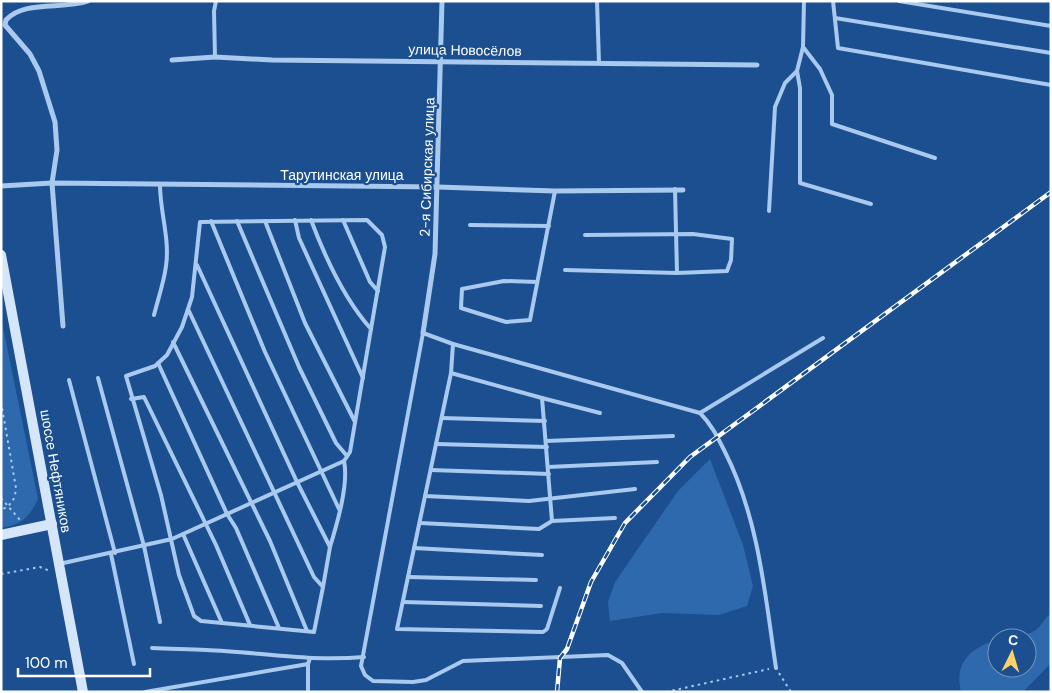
<svg xmlns="http://www.w3.org/2000/svg" width="1052" height="693" viewBox="0 0 1052 693" font-family="'DM Sans',sans-serif">
	<rect width="100%" height="100%" fill="#1b4f8f"/>
	<g fill="#2e69ad">
		<path d="M1,317L38,499C29,518 22,524 1,528Z"/>
		<path d="M710,459L743,545L753,586L747,606L719,615L662,613L610,621L608,602L615,582L678,491Z"/>
		<path d="M1051,614V663L1023,692H961C954,663 970,648 997,640V668H1027V638H1002C1013,635 1028,637 1037,629C1043,624 1044,618 1051,614Z"/>
	</g>
	<g fill="none" stroke-linecap="round" stroke-linejoin="round">
		<g stroke="#a9c9ee" stroke-width="2" stroke-dasharray="2.5 4" stroke-linecap="butt">
			<path d="M1,402L16,488C15,499 12,505 1,510"/>
			<path d="M1,498L20,520"/>
			<path d="M1,574L40,567L50,571"/>
			<path d="M779,673L791,692"/>
			<path d="M666,692L769,669"/>
		</g>
		<g stroke="#a9c9ee" stroke-width="4">
			<path d="M597,1L599,63"/>
			<path d="M833,1L838,48L1051,85"/>
			<path d="M899,1L1051,26"/>
			<path d="M835,18L1051,53"/>
			<path d="M803,47L820,69L832,95V124L935,158"/>
			<path d="M215,57L214,11L216,1"/>
			<path d="M797,71L800,88V183L871,204"/>
			<path d="M769,211L775,107L785,83L797,71L803,47L804,1"/>
			<path d="M295,220L299,238L363,378"/>
			<path d="M311,220C325,257 344,299 371,329"/>
			<path d="M343,220L370,282L378,291"/>
			<path d="M211,221L265,352L339,509"/>
			<path d="M237,221L299,367L336,443L347,456"/>
			<path d="M265,221L305,323L355,422"/>
			<path d="M470,225L549,226"/>
			<path d="M585,235L693,234L732,239L731,260L727,271L677,273"/>
			<path d="M197,265L297,482L330,547C337,524 349,484 344,461"/>
			<path d="M565,270L677,273L675,189"/>
			<path d="M537,282L504,281L462,289L461,308L506,322L530,320L555,191"/>
			<path d="M154,315C158,299 164,282 166,266C170,239 160,212 160,185"/>
			<path d="M173,342L270,541L307,631"/>
			<path d="M453,344L451,373L397,629L543,632L547,629L560,588"/>
			<path d="M158,363L227,514L236,528L279,628"/>
			<path d="M98,378L144,546L160,622"/>
			<path d="M69,380L115,553"/>
			<path d="M542,398L600,413"/>
			<path d="M131,399L144,397L216,545L250,625"/>
			<path d="M700,413C712,425 718,438 725,452C759,519 765,595 776,668"/>
			<path d="M442,418L545,421"/>
			<path d="M546,441L673,436"/>
			<path d="M436,444L547,447"/>
			<path d="M548,467L657,462"/>
			<path d="M431,470L549,474"/>
			<path d="M425,496L529,501L635,489"/>
			<path d="M552,521L615,518"/>
			<path d="M420,523L539,529L552,521L542,398L451,373"/>
			<path d="M183,534L222,623"/>
			<path d="M414,548L542,555"/>
			<path d="M111,554L134,664"/>
			<path d="M59,564L172,539L344,461L350,452L385,247L382,235L367,220L200,222L192,297L182,327L167,355L155,366L126,376L161,495L179,575L194,616L201,621L314,632L323,587L314,577L188,309"/>
			<path d="M408,577L536,580"/>
			<path d="M323,587L330,547"/>
			<path d="M403,602L541,606"/>
			<path d="M152,648C170,649 188,649 206,650C259,652 311,662 364,657"/>
			<path d="M308,664V692"/>
			<path d="M145,692L308,664L310,658"/>
			<path d="M642,692L622,663L608,655L463,661L426,680L413,682L373,681L365,675L361,666L423,333L453,344L700,413L823,338"/>
		</g>
		<g stroke="#a9c9ee" stroke-width="5">
			<path d="M172,60L215,57L272,60L757,65"/>
			<path d="M1,186L52,183L438,187L555,191L683,190"/>
			<path d="M63,326L52,183L57,150L55,122L39,71L30,54L5,25L6,20C24,0 63,10 88,1"/>
			<path d="M423,333L435,254L442,1"/>
		</g>
		<g stroke="#d6e6fa" stroke-width="10">
			<path d="M1,255L83,692"/>
			<path d="M1,535L52,524"/>
		</g>
		<g stroke="#fff" stroke-width="4.5">
			<path id="rail" d="M557,692L560,658L567,649L591,582L625,523L690,457L1051,192"/>
		</g>
		<use href="#rail" stroke="#1b4f8f" stroke-width="2.5" stroke-dasharray="8" stroke-linecap="butt"/>
	</g>
	<g text-anchor="middle" dominant-baseline="central" stroke-width="4.5" stroke-linejoin="round" paint-order="stroke">
		<g font-size="14" fill="#fff" stroke="#1b4f8f">
			<text transform="translate(465 50) rotate(1)">улица Новосёлов</text>
			<text transform="translate(427 167) rotate(-88)">2-я Сибирская улица</text>
			<text x="342" y="175">Тарутинская улица</text>
			<text transform="translate(56 471) rotate(80)">шоссе Нефтяников</text>
		</g>
	</g>
	<rect width="1052" height="693" fill="none" stroke="#ffffff" stroke-width="5"/>
	<g transform="translate(1012 653) rotate(5)"><circle r="24" fill="#1b4f8f" stroke="#7695bc"/>
	<path d="M0-4L9 19L0 12L-9 19Z" fill="#ffd166"/>
	<text y="-8" font-size="14" font-weight="bold" text-anchor="middle" fill="#ffffff">С</text>
	</g>
	<path d="M18 668v8h132v-8" fill="none" stroke="#ffffff" stroke-width="2.5"/>
	<text x="25" y="668" font-size="15" fill="#ffffff" stroke="#1b4f8f" stroke-width="4" paint-order="stroke">100 m</text>
</svg>
